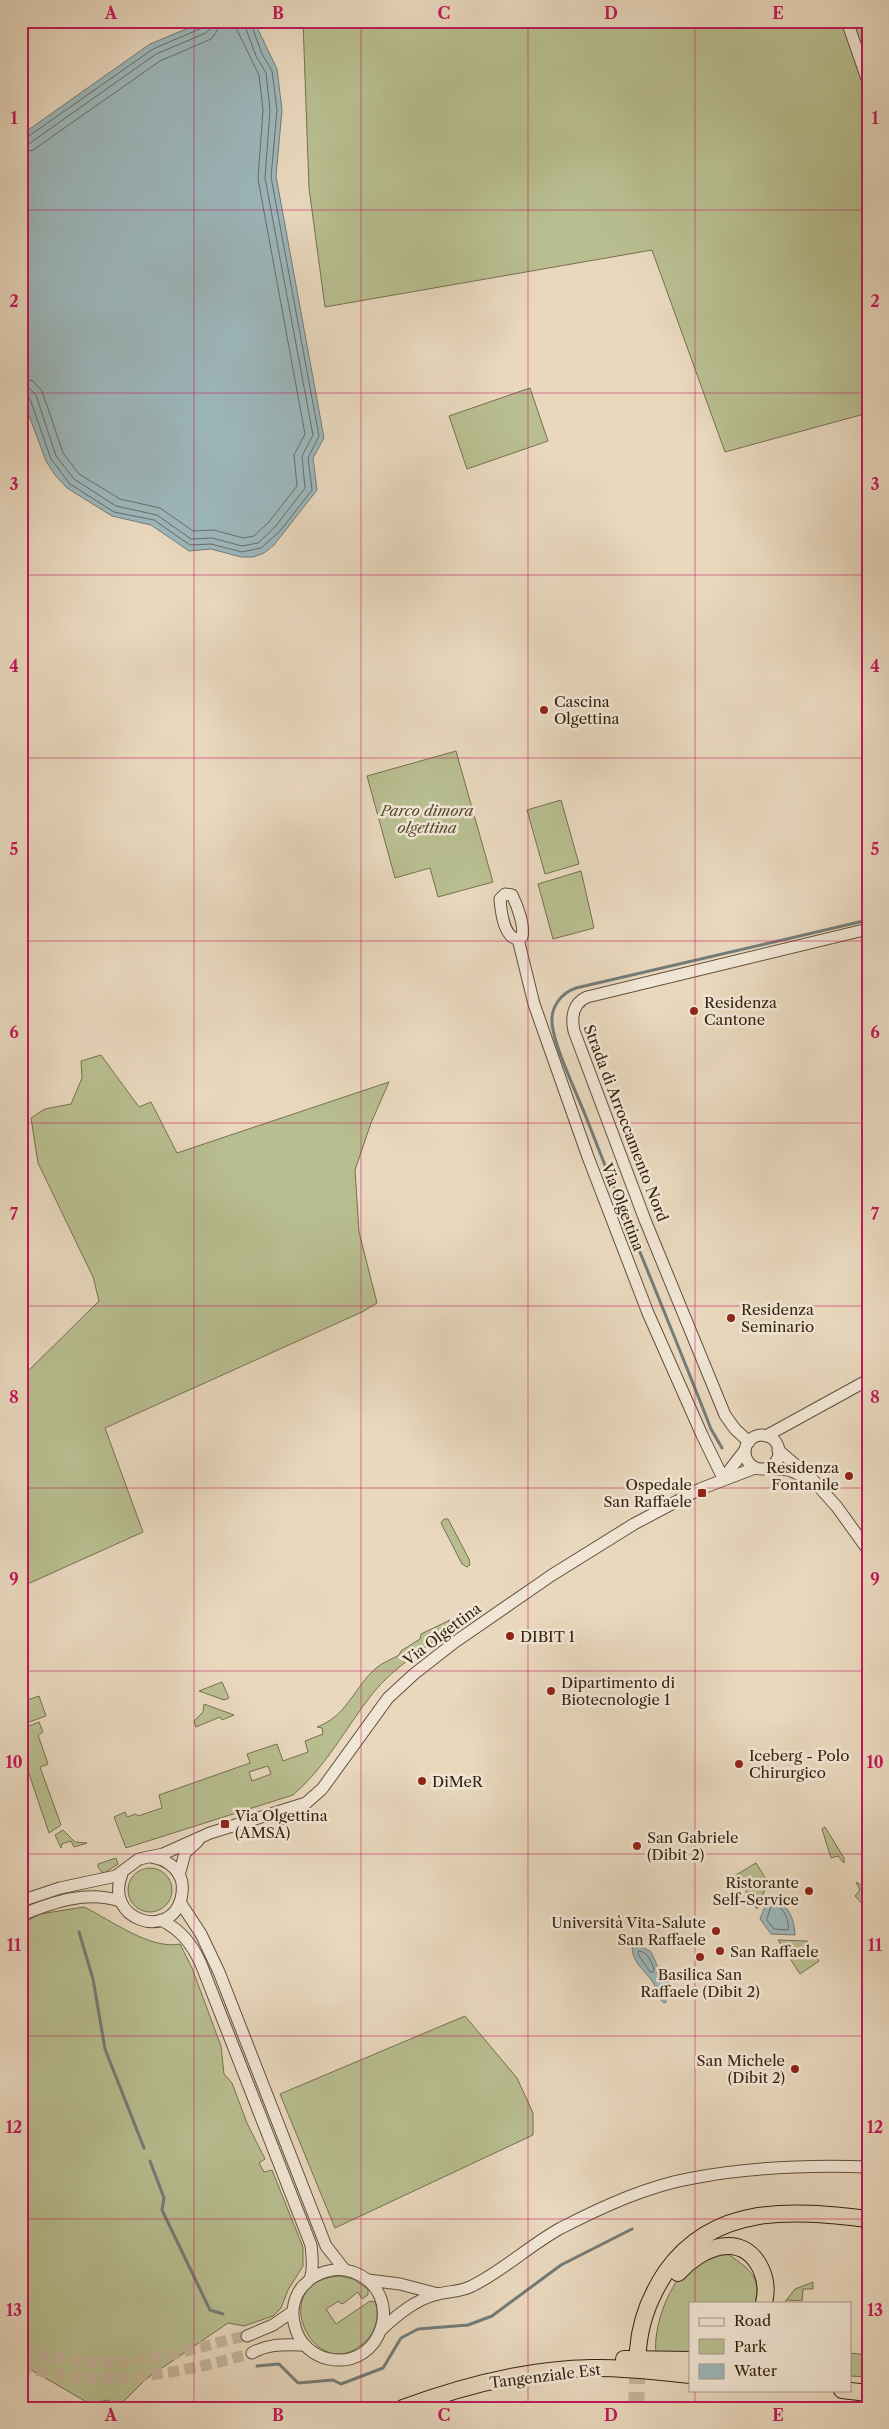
<svg xmlns="http://www.w3.org/2000/svg" width="889" height="2429" viewBox="0 0 889 2429" font-family="'Libre Caslon Text',serif">
	<rect width="100%" height="100%" fill="#e9d8be"/>
	<filter id="stains"><feTurbulence type="fractalNoise" baseFrequency=".004" numOctaves="4"/><feColorMatrix values="0 0 0 0 .2 0 0 0 0 .09 0 0 0 0 .02 0 0 0 .5 -.17"/></filter>
	<radialGradient id="worn" r=".72"><stop offset=".6" stop-color="#630" stop-opacity="0"/><stop offset="1" stop-color="#630" stop-opacity=".3"/></radialGradient>
	<g fill="#b8be90" stroke="#767050" fill-rule="evenodd">
		<path d="M303,21H868V413L725,452L652,250L325,307L309,188Z"/>
		<path d="M530,388L548,441L467,469L449,416Z"/>
		<path d="M456,751L493,882L438,897L430,868L395,878L367,776Z"/>
		<path d="M561,800L579,864L545,874L527,810Z"/>
		<path d="M581,871L594,928L553,939L538,884Z"/>
		<path d="M101,1055L139,1107L151,1102L177,1153L389,1082L371,1123L355,1170L359,1232L377,1303L362,1312L105,1428L143,1532L21,1587V1378L99,1301L93,1277L38,1163L31,1118L45,1109L71,1104L82,1078L81,1061Z"/>
		<path d="M444,1519H448L469,1559L470,1565L467,1567L462,1564L441,1523Z"/>
		<path d="M450,1620L453,1623L452,1627C426,1648 394,1667 373,1693C346,1727 326,1767 293,1795L126,1848L114,1817L125,1812L127,1817L136,1814L138,1816L162,1808L159,1795L250,1763L247,1754L277,1744L283,1761L308,1752L305,1741L323,1734L322,1728L317,1727C346,1716 352,1692 372,1672C379,1664 390,1660 399,1655L401,1651L420,1639L421,1634ZM268,1766L271,1774L252,1781L249,1772Z"/>
		<path d="M222,1682L229,1698L224,1700L199,1691Z"/>
		<path d="M39,1696L46,1716L21,1725V1702Z"/>
		<path d="M204,1704L234,1715L222,1720L220,1717L196,1727L194,1721L203,1712Z"/>
		<path d="M39,1722L43,1732L38,1735L48,1764L40,1767L61,1825L49,1833L21,1750V1729Z"/>
		<path d="M825,1827L844,1858V1863L838,1856L831,1858L822,1829Z"/>
		<path d="M63,1830L75,1842L87,1843L74,1847L71,1841L62,1844L61,1848L55,1835Z"/>
		<path d="M116,1858L118,1864L103,1874L98,1867V1864Z"/>
		<path d="M756,1863L768,1882L757,1909L736,1875Z"/>
		<circle cx="150" cy="1890" r="22"/>
		<path d="M856,1882C867,1887 868,1898 868,1910L855,1896L860,1890Z"/>
		<path d="M84,1907C111,1920 150,1950 180,1944L192,1968L221,2046L224,2074L232,2083L247,2123L265,2159L259,2163L264,2172L272,2170L303,2247V2266L288,2290L281,2308L273,2316L244,2326L228,2323L146,2379L120,2405L107,2400L92,2404L85,2401L21,2364V1924L40,1914Z"/>
		<path d="M778,1940L807,1941L819,1961L800,1974Z"/>
		<path d="M465,2016L517,2078L533,2113V2135L335,2228L280,2094Z"/>
		<path d="M726,2253C746,2266 763,2277 755,2303H690V2352L656,2353C653,2329 667,2289 685,2271C695,2261 713,2254 726,2253Z"/>
		<path d="M340,2276L353,2279L368,2289V2295L362,2299L358,2292L344,2303L341,2304L339,2301L326,2309L336,2324L370,2301L375,2302C380,2315 376,2331 366,2341C316,2391 262,2281 340,2276Z"/>
		<path d="M813,2282V2289H803L802,2301L787,2300L784,2303L795,2289Z"/>
		<path d="M850,2353L868,2355V2377L850,2376Z"/>
	</g>
	<g fill="#9cb7bc" stroke="#737c78">
		<path d="M227,21H254L277,69L282,110L276,176L324,438L313,458L317,490L274,545L264,553L253,557H241L211,549L189,551L151,525L112,516L67,488L55,475L46,461L21,394V135L150,44L198,24Z"/>
		<path d="M769,1896C787,1903 794,1916 795,1935L771,1934L760,1919Z"/>
		<path d="M637,1944L651,1952L661,1974L675,1990V1995L665,1993L666,2002L665,2003C658,2000 658,1993 655,1986C648,1972 633,1965 632,1948Z"/>
	</g>
	<g fill="none" stroke-linecap="round" stroke-linejoin="round">
		<g stroke="#686d66" stroke-width="1">
			<path d="M21,139L26,138L153,49L202,28L205,21"/>
			<path d="M21,145L30,143L156,54L206,33L211,28L212,21"/>
			<path d="M21,153L33,150L160,61L211,39L217,31L219,21"/>
			<path d="M21,378L33,381L42,391L63,453L79,474L120,499L160,508L193,531L214,530L243,538L254,536L269,522L297,486L294,455L305,434L258,179L263,110L259,75L237,30L236,21"/>
			<path d="M21,386L29,388L36,395L56,456L74,479L116,506L157,515L191,539L212,538L242,546L258,543L275,527L305,488L302,456L313,435L265,178L270,110L266,73L256,56L243,21"/>
			<path d="M21,392L26,393L30,399L51,459L70,484L114,512L154,520L190,545L211,544L242,552L261,548L280,531L312,490L308,458L319,436L271,177L277,110L272,71L262,54L250,21"/>
			<path d="M772,1904C782,1904 790,1920 788,1930L774,1929L767,1920Z"/>
			<path d="M639,1951C648,1952 651,1961 654,1969L653,1972H650L638,1954Z"/>
		</g>
		<g stroke="#737c78" stroke-width="3">
			<path d="M722,1448L711,1429C671,1326 628,1225 588,1122C579,1098 553,1045 552,1022C551,1007 561,993 576,988L868,920"/>
			<path d="M79,1932L93,1979L105,2049L144,2148"/>
			<path d="M150,2161L164,2198L162,2210L210,2310L223,2314"/>
			<path d="M257,2366L279,2364L298,2383L333,2380L341,2384L383,2368L401,2338L418,2329L468,2325L492,2316L561,2265L632,2229"/>
		</g>
		<g stroke="#c5b49b" stroke-width="11" stroke-dasharray="11 5.5" stroke-linecap="butt">
			<path d="M21,2351C64,2362 111,2365 154,2358C185,2353 215,2342 247,2336"/>
			<path d="M21,2366C95,2390 180,2374 252,2353"/>
		</g>
		<path stroke="#c5b49b" stroke-width="16" stroke-dasharray="16 8" stroke-linecap="butt" d="M636,2408L638,2357"/>
		<g stroke="#62503c" stroke-width="13">
			<g id="minor">
				<path d="M847,21L868,82"/>
				<path d="M505,894L512,895C517,905 525,926 522,937L518,939C504,938 501,912 500,899Z"/>
				<path d="M518,939L534,1004L588,1157L648,1313L702,1435L723,1478"/>
				<circle cx="762" cy="1452" r="17"/>
				<path d="M766,1436L868,1380"/>
				<path d="M749,1442L735,1429L725,1415L645,1220L574,1031C571,1017 573,1003 587,997L868,929"/>
				<path d="M778,1450L812,1479L837,1507L868,1550"/>
				<path d="M768,1468L789,1470L807,1478"/>
				<path d="M725,1476L745,1450"/>
				<path d="M122,1874C103,1920 170,1941 181,1899C183,1891 183,1883 180,1876C174,1865 164,1859 152,1857"/>
				<path d="M179,1875L185,1853L198,1841"/>
				<path d="M21,1901L60,1888L116,1876L139,1859L163,1854L210,1833L306,1803L322,1789L388,1698L414,1674L455,1642L552,1575L634,1524L700,1489L755,1468"/>
				<path d="M180,1902L201,1934L219,1972L326,2246L344,2269"/>
				<path d="M21,1915C53,1902 87,1890 120,1901"/>
				<path d="M161,1920C181,1930 192,1944 201,1964L311,2245C312,2254 314,2270 310,2279C308,2282 304,2285 302,2287C292,2300 291,2316 296,2330C301,2345 314,2356 329,2359C383,2370 407,2292 353,2272C337,2267 324,2270 310,2279"/>
				<path d="M368,2280L400,2284L438,2294"/>
				<path d="M381,2330C397,2315 416,2299 438,2294C450,2291 461,2292 472,2286C504,2270 530,2245 561,2228C602,2207 647,2186 693,2178C750,2167 810,2165 868,2167"/>
				<path d="M247,2336L273,2325L292,2312"/>
				<path d="M252,2353C269,2343 286,2345 305,2345"/>
			</g>
		</g>
		<g stroke="#352311" stroke-width="18">
			<g id="highway">
				<path d="M678,2273C700,2248 742,2229 761,2269C766,2280 767,2291 764,2303"/>
				<path d="M638,2350C640,2322 650,2296 666,2272C715,2203 793,2210 868,2219"/>
				<path d="M624,2359L690,2360"/>
				<path d="M842,2390L868,2393"/>
				<path d="M403,2408C462,2386 528,2369 592,2368C625,2367 658,2372 690,2375"/>
			</g>
		</g>
		<use href="#minor" stroke="#f1e6d5" stroke-width="11"/>
		<use href="#highway" stroke="#e9d8be" stroke-width="16"/>
	</g>
	<path fill="none" stroke="#c2185b" stroke-width="1" stroke-opacity="0.55" d="M194,21V2408M361,21V2408M528,21V2408M695,21V2303M21,210H868M21,393H868M21,575H868M21,758H868M21,941H868M21,1123H868M21,1306H868M21,1488H868M21,1671H868M21,1854H868M21,2036H868M21,2219H868M695,2390V2408"/>
	<g fill="#8f2418" stroke="#f1e6d5" stroke-width="2">
		<circle cx="544" cy="710" r="5"/>
		<circle cx="694" cy="1011" r="5"/>
		<circle cx="731" cy="1318" r="5"/>
		<circle cx="849" cy="1476" r="5"/>
		<rect x="697" y="1488" width="10" height="10" rx="2.5"/>
		<circle cx="510" cy="1636" r="5"/>
		<circle cx="551" cy="1691" r="5"/>
		<circle cx="739" cy="1764" r="5"/>
		<circle cx="422" cy="1781" r="5"/>
		<rect x="220" y="1819" width="10" height="10" rx="2.5"/>
		<circle cx="637" cy="1846" r="5"/>
		<circle cx="809" cy="1891" r="5"/>
		<circle cx="716" cy="1931" r="5"/>
		<circle cx="720" cy="1951" r="5"/>
		<circle cx="700" cy="1957" r="5"/>
		<circle cx="795" cy="2069" r="5"/>
	</g>
	<g text-anchor="middle" dominant-baseline="central" stroke-width="5" stroke-linejoin="round" paint-order="stroke">
		<g font-size="15" fill="#352311" stroke="#f1e6d5" text-anchor="start">
			<text x="554" y="701">Cascina<tspan x="554" dy="17">Olgettina</tspan></text>
			<text x="704" y="1002">Residenza<tspan x="704" dy="17">Cantone</tspan></text>
			<text x="741" y="1309">Residenza<tspan x="741" dy="17">Seminario</tspan></text>
			<text x="839" y="1467" text-anchor="end">Residenza<tspan x="839" dy="17">Fontanile</tspan></text>
			<text x="692" y="1484" text-anchor="end">Ospedale<tspan x="692" dy="17">San Raffaele</tspan></text>
			<text x="520" y="1636">DIBIT 1</text>
			<text x="561" y="1682">Dipartimento di<tspan x="561" dy="17">Biotecnologie 1</tspan></text>
			<text x="749" y="1755">Iceberg - Polo<tspan x="749" dy="17">Chirurgico</tspan></text>
			<text x="432" y="1781">DiMeR</text>
			<text x="235" y="1815">Via Olgettina<tspan x="235" dy="17">(AMSA)</tspan></text>
			<text x="647" y="1837">San Gabriele<tspan x="647" dy="17">(Dibit 2)</tspan></text>
			<text x="799" y="1882" text-anchor="end">Ristorante<tspan x="799" dy="17">Self-Service</tspan></text>
			<text x="706" y="1922" text-anchor="end">Università Vita-Salute<tspan x="706" dy="17">San Raffaele</tspan></text>
			<text x="730" y="1951">San Raffaele</text>
			<text x="700" y="1974" text-anchor="middle">Basilica San<tspan x="700" dy="17">Raffaele (Dibit 2)</tspan></text>
			<text x="785" y="2060" text-anchor="end">San Michele<tspan x="785" dy="17">(Dibit 2)</tspan></text>
		</g>
		<g font-size="15" font-style="italic" fill="#564a31" stroke="#f1e6d5">
			<text x="427" y="810">Parco dimora<tspan x="427" dy="17">olgettina</tspan></text>
		</g>
		<g font-size="15" fill="#352311" stroke="#f1e6d5">
			<text transform="translate(626 1123) rotate(69)">Strada di Arroccamento Nord</text>
			<text transform="translate(623 1207) rotate(69)">Via Olgettina</text>
			<text transform="translate(442 1634) rotate(-37)">Via Olgettina</text>
			<text transform="translate(545 2376) rotate(-7)">Tangenziale Est</text>
		</g>
	</g>
	<rect width="889" height="2429" fill="none" stroke="#e9d8be" stroke-width="55"/>
	<rect x="689" y="2302" width="162" height="90" fill="#f1e6d5" stroke="#a69887"/>
	<rect x="699" y="2318" width="25" height="8" fill="#f1e6d5" stroke="#a69887"/>
	<text x="734" y="2326" font-size="15" fill="#352311">Road</text>
	<rect x="699" y="2339" width="25" height="15" fill="#b8be90" stroke="#a69887"/>
	<text x="734" y="2352" font-size="15" fill="#352311">Park</text>
	<rect x="699" y="2364" width="25" height="15" fill="#9cb7bc" stroke="#a69887"/>
	<text x="734" y="2376" font-size="15" fill="#352311">Water</text>
	<rect x="28" y="28" width="834" height="2374" fill="none" stroke="#c2185b" stroke-width="2"/>
	<g font-size="16" text-anchor="middle" font-weight="bold" fill="#c2185b">
		<text x="111" y="19">A</text>
		<text x="278" y="19">B</text>
		<text x="444" y="19">C</text>
		<text x="611" y="19">D</text>
		<text x="778" y="19">E</text>
		<text x="14" y="124">1</text>
		<text x="875" y="124">1</text>
		<text x="14" y="307">2</text>
		<text x="875" y="307">2</text>
		<text x="14" y="490">3</text>
		<text x="875" y="490">3</text>
		<text x="14" y="672">4</text>
		<text x="875" y="672">4</text>
		<text x="14" y="855">5</text>
		<text x="875" y="855">5</text>
		<text x="14" y="1038">6</text>
		<text x="875" y="1038">6</text>
		<text x="14" y="1220">7</text>
		<text x="875" y="1220">7</text>
		<text x="14" y="1403">8</text>
		<text x="875" y="1403">8</text>
		<text x="14" y="1585">9</text>
		<text x="875" y="1585">9</text>
		<text x="14" y="1768">10</text>
		<text x="875" y="1768">10</text>
		<text x="14" y="1951">11</text>
		<text x="875" y="1951">11</text>
		<text x="14" y="2133">12</text>
		<text x="875" y="2133">12</text>
		<text x="14" y="2316">13</text>
		<text x="875" y="2316">13</text>
		<text x="111" y="2421">A</text>
		<text x="278" y="2421">B</text>
		<text x="444" y="2421">C</text>
		<text x="611" y="2421">D</text>
		<text x="778" y="2421">E</text>
	</g>
	<rect width="100%" height="100%" filter="url(#stains)"/>
	<rect width="100%" height="100%" fill="url(#worn)"/>
</svg>
